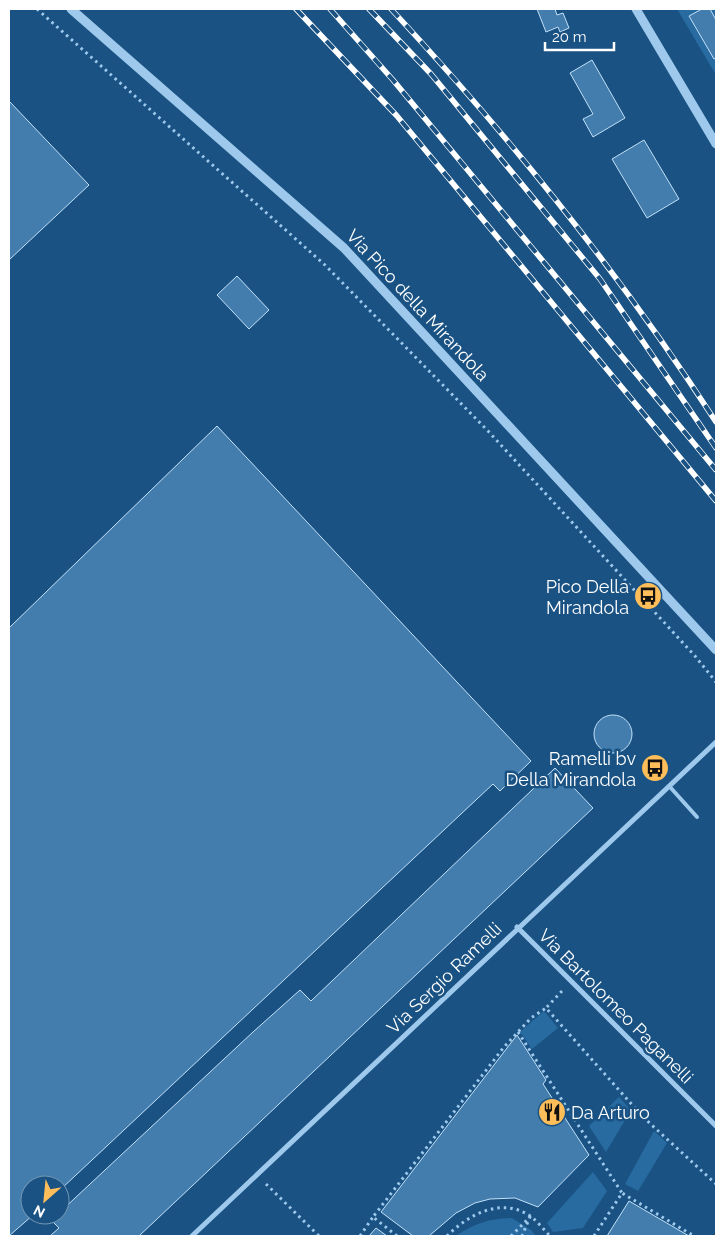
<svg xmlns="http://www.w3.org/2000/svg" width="725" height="1245" viewBox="0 0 725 1245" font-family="Raleway,sans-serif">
	<rect width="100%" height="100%" fill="#195283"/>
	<g fill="#286ba1">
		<path d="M677,9H716V75Z"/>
		<path d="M544,1011L558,1028L532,1049L520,1032Z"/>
		<path d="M619,1097L631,1110L606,1152L589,1126Z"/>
		<path d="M654,1131L667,1143L638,1191L625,1184Z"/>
		<path d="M593,1172L607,1191L583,1228L553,1232L547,1223Z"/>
		<path d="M512,1218L531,1230L536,1236H456C475,1223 489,1219 512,1218Z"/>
	</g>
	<g fill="#427dad" stroke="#c3e1f9">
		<path d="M537,9H555L557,15L563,13L569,28L560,32L558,27L546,32Z"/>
		<path d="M702,9H710L716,20V58L714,59L689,16Z"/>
		<path d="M592,60L625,118L593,137L583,119L593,114L570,73Z"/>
		<path d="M9,101L89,185L9,260Z"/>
		<path d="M644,140L679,199L647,218L612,159Z"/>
		<path d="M237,276L269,310L249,329L217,295Z"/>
		<path d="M217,426L531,761L500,791L493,784L60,1190V1185H30V1215H33L9,1236V628Z"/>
		<circle cx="613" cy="734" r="19"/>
		<path d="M555,768L593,808L139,1236H50L59,1228L51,1220L60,1215V1212L253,1032L300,990L311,1001Z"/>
		<path d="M517,1035L546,1080L543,1084L589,1155L538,1207L515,1198L490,1199L475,1203L456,1213L429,1236H413L381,1212Z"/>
		<path d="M629,1201L689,1236H607Z"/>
		<path d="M376,1228L387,1236H369Z"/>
	</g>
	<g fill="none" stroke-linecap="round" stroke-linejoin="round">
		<g stroke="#9ec9ec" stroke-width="3" stroke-dasharray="2.5 4" stroke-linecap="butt">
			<path d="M37,9L325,265L488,431L695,656L716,682"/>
			<path d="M562,991L546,1008L643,1117L716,1184"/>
			<path d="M518,1032L622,1193"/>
			<path d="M266,1184L319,1236"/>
			<path d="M360,1236L373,1217"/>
			<path d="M397,1236L373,1217L504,1047L531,1018L546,1008"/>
			<path d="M447,1236C468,1215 499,1198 527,1214C536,1219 543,1229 550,1236"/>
			<path d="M511,1236L530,1217L522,1236"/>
			<path d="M594,1236L622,1193L694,1236"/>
		</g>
		<path stroke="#9ec9ec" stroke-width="4" d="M670,787L697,817"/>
		<g stroke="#9ec9ec" stroke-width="5">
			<path d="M517,927L716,1126"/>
			<path d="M192,1236L716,742"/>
		</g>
		<g stroke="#9ec9ec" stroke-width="9">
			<path d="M71,9L344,248L716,650"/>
			<path d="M636,9L716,144"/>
		</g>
		<g stroke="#fff" stroke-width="5.5">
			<g id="rail">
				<path d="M296,9L397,116L716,501"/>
				<path d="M330,9L393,80L716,470"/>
				<path d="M369,9L431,74L600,279L716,448"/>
				<path d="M391,9C510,137 621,275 716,422"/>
			</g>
		</g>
		<use href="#rail" stroke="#195283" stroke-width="4" stroke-dasharray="11" stroke-linecap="butt"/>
	</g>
	<defs>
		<g id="bus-disc" transform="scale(1.4375)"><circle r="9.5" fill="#ffbe59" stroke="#195283"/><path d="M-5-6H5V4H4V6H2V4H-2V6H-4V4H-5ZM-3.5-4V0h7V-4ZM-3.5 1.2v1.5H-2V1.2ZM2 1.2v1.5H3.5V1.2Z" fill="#111"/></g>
		<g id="restaurant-disc" transform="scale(1.4375)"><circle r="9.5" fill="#ffbe59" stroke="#195283"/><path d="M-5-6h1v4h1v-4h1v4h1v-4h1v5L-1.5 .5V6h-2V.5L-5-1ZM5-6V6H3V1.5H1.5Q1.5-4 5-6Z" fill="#111"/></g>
	</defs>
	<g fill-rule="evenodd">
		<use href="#bus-disc" x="648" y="596"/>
		<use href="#bus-disc" x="655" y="768"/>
		<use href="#restaurant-disc" x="552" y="1112"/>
	</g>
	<g text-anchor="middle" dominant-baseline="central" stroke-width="5" stroke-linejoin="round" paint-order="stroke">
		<g font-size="18" fill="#fff" stroke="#195283">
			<text transform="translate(418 305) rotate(47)">Via Pico della Mirandola</text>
			<text transform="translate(444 978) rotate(-44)">Via Sergio Ramelli</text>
			<text transform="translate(616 1006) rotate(45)">Via Bartolomeo Paganelli</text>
		</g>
		<g font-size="18" fill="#fff" stroke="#195283" text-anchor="end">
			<text x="629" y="586">Pico Della<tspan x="629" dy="21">Mirandola</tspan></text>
			<text x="636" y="758">Ramelli bv<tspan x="636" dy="21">Della Mirandola</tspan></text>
			<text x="571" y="1112" text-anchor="start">Da Arturo</text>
		</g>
	</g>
	<rect width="725" height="1245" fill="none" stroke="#ffffff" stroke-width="20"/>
	<g transform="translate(45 1200) rotate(207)"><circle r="24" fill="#195283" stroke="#7597b5"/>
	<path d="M0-4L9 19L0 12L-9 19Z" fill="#ffbe59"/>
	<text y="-8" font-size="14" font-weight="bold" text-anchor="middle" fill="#ffffff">N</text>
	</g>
	<path d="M545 42v8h69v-8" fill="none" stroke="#ffffff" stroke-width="2.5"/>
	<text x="552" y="42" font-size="15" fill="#ffffff" stroke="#195283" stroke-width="4" paint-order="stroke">20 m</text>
</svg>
